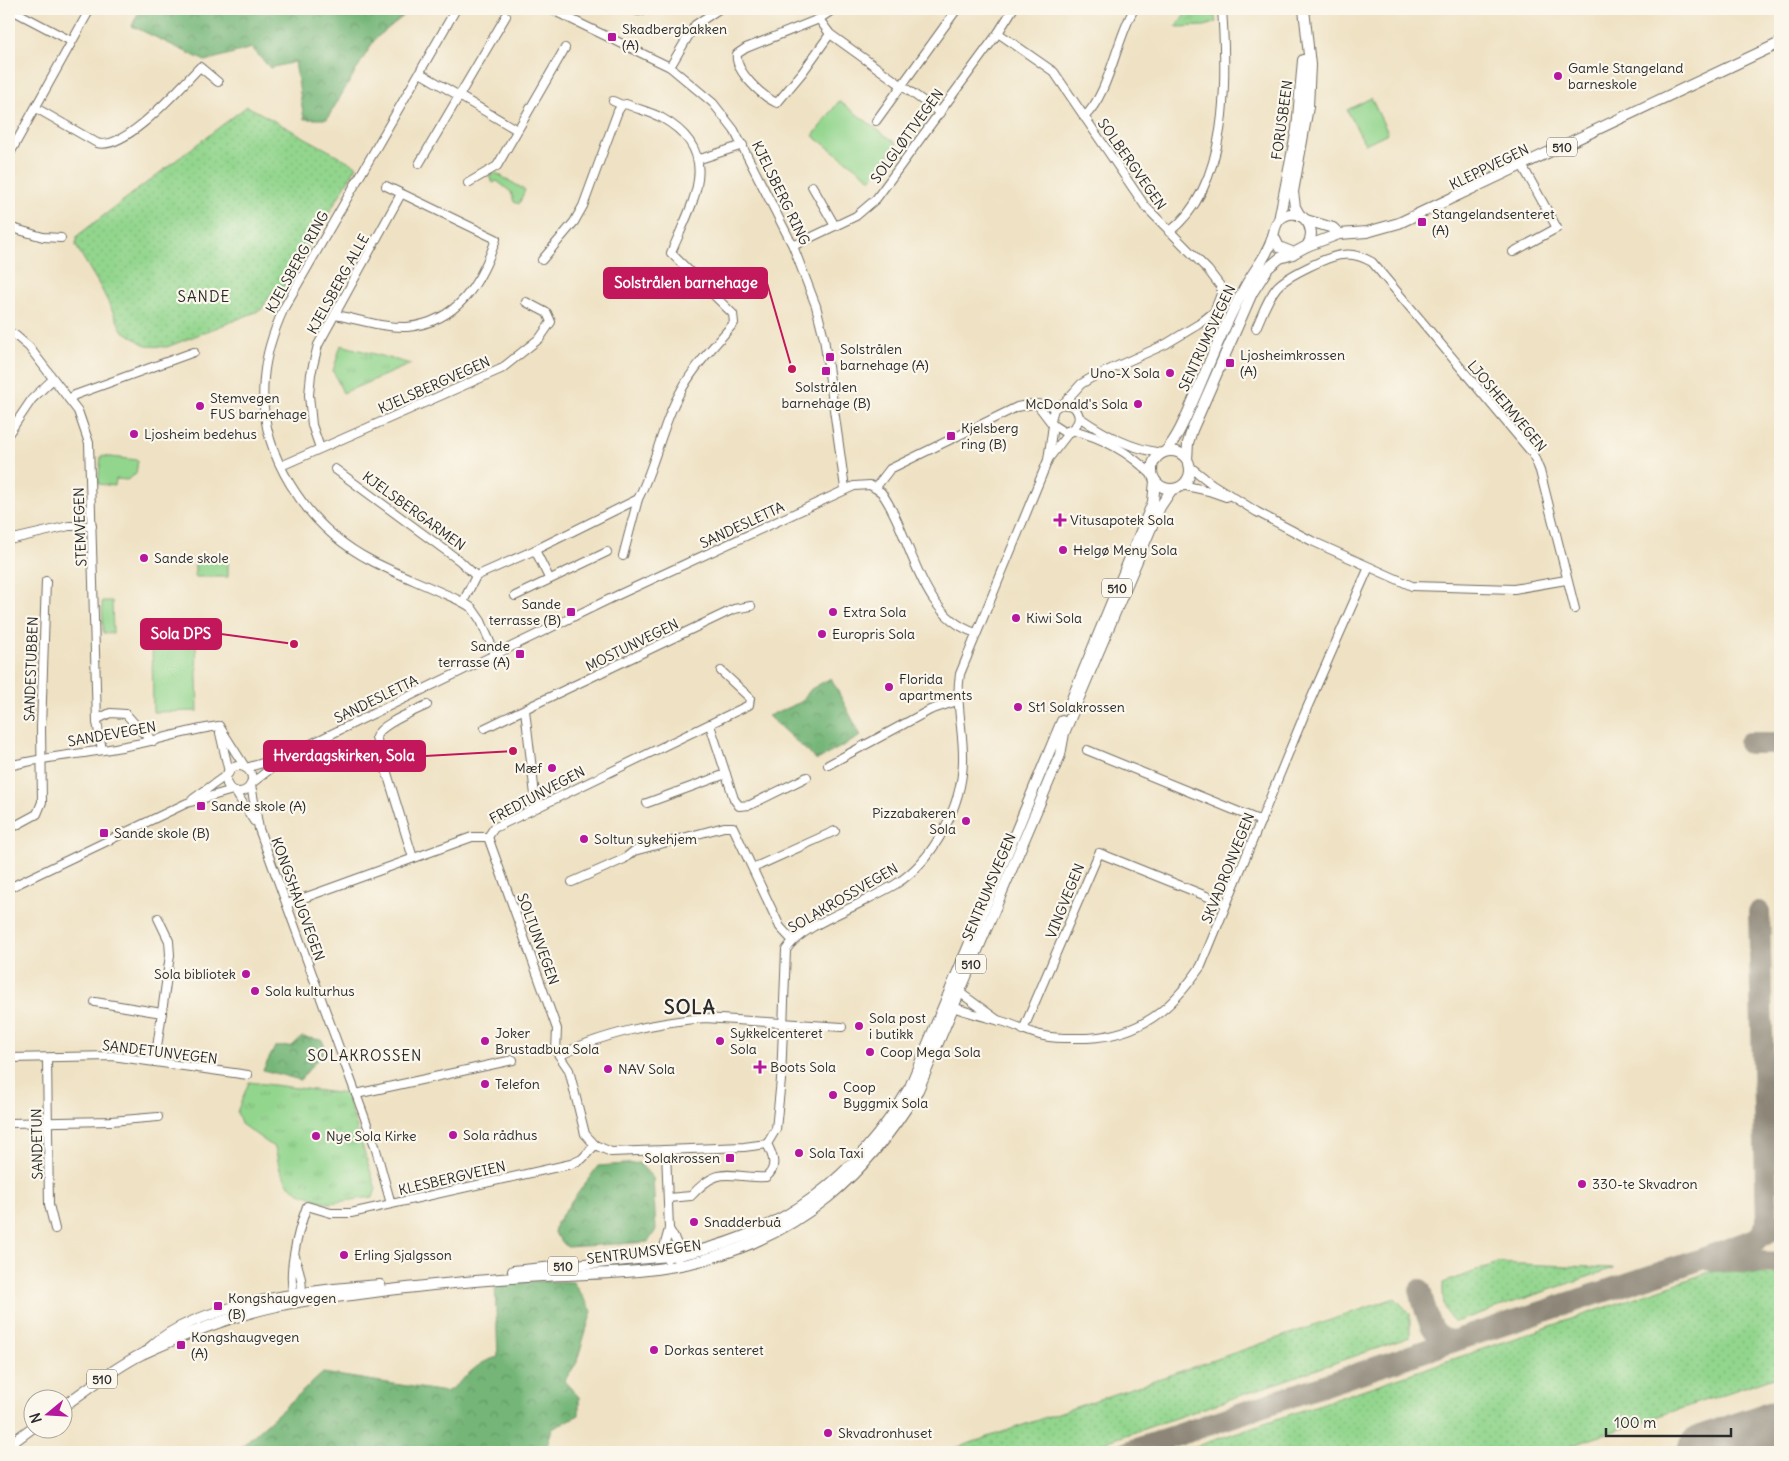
<svg xmlns="http://www.w3.org/2000/svg" width="1789" height="1461" viewBox="0 0 1789 1461" font-family="Delius,sans-serif">
	<defs>
		<pattern id="grass-dots" width="8" height="8" patternUnits="userSpaceOnUse" patternTransform="scale(1.25)"><rect width="8" height="8" fill="#92d58d"/><path d="M2 2h.1M6 6h.1" fill="none" stroke="#7eb77a" stroke-width="1.8" stroke-linecap="round"/></pattern>
		<pattern id="forest-crowns" width="20" height="18" patternUnits="userSpaceOnUse" patternTransform="scale(1.25)"><rect width="20" height="18" fill="#75b678"/><path d="M2 6a3 3 0 1 1 6 0M12 15a3 3 0 1 1 6 0" fill="none" stroke="#609463"/></pattern>
		<pattern id="park-tufts" width="24" height="20" patternUnits="userSpaceOnUse" patternTransform="scale(1.25)"><rect width="24" height="20" fill="#92d58d"/><path d="M3 7l-1-3M5 7V3M7 7l1-3M15 17l-1-3M17 17v-4M19 17l1-3" fill="none" stroke="#7eb77a"/></pattern>
	</defs>
	<rect width="100%" height="100%" fill="#fbf7ec"/>
	<filter id="ink" filterUnits="userSpaceOnUse"><feTurbulence type="fractalNoise" baseFrequency=".02" numOctaves="2"/><feDisplacementMap in="SourceGraphic" scale="10" xChannelSelector="R" yChannelSelector="G"/><feConvolveMatrix kernelMatrix="1 2 1 2 8 2 1 2 1" color-interpolation-filters="sRGB"/></filter>
	<filter id="wash" filterUnits="userSpaceOnUse"><feTurbulence type="fractalNoise" baseFrequency=".0096" numOctaves="4" result="noise"/><feDisplacementMap in="SourceGraphic" scale="20" xChannelSelector="R" yChannelSelector="G"/><feGaussianBlur stdDeviation="1.12" result="paint"/><feColorMatrix in="noise" values="0 0 0 0 0 0 0 0 0 0 0 0 0 0 0 0 0 1.4 0 .05"/><feComposite in="paint" operator="in"/></filter>
	<g filter="url(#wash)">
		<rect width="100%" height="100%" fill="#efe2c4"/>
		<g fill="url(#grass-dots)" stroke="#5e805c">
			<path d="M247,106L357,166L286,285L273,291L261,310L167,347L146,346L122,330L101,288L76,246L77,236Z"/>
			<path d="M1497,1263L1614,1268L1455,1322C1442,1311 1443,1299 1443,1283Z"/>
			<path d="M1713,1271L1780,1275V1375L1553,1452H1179Z"/>
			<path d="M1395,1298L1410,1314V1337L1077,1452H944Z"/>
		</g>
		<g fill="url(#forest-crowns)" stroke="#507052">
			<path d="M140,9H412L375,39L327,119H304L295,62L270,68L252,48L205,61L132,26Z"/>
			<path d="M831,678L861,736L817,760L768,716L801,702L811,689Z"/>
			<path d="M302,1037L322,1040L326,1049L300,1080L263,1070L275,1047L292,1046Z"/>
			<path d="M639,1163L653,1178L656,1230L648,1242L567,1247L554,1233L556,1223L598,1166Z"/>
			<path d="M535,1281L573,1282L592,1311L576,1364L564,1381L579,1397V1415L552,1429L545,1452H235L323,1373L446,1392C468,1379 471,1364 498,1357L495,1285Z"/>
		</g>
		<g fill="url(#park-tufts)" stroke="#5e805c">
			<path d="M1189,9H1213L1216,22L1205,26L1176,27Z"/>
			<path d="M496,173L525,190L519,204L514,202L511,192L497,181L493,183L489,176Z"/>
			<path d="M341,345L411,364L343,393L333,371Z"/>
			<path d="M249,1082L346,1094L376,1189L373,1197L329,1203L302,1194L288,1184L280,1170L275,1148L241,1124L237,1112Z"/>
		</g>
		<g fill="#92d58d" stroke="#5e805c">
			<path d="M1371,98L1388,133L1365,144L1347,110Z"/>
			<path d="M839,101L897,144L871,179L813,136Z"/>
			<path d="M101,456L138,460L136,474L127,480L116,479L115,486L98,484Z"/>
			<path d="M228,558V577H195V559Z"/>
			<path d="M102,601H112L113,633H103Z"/>
			<path d="M196,641L198,711L153,712L152,642Z"/>
		</g>
		<g fill="none" stroke-linecap="round" stroke-linejoin="round">
			<g stroke="#8d8678" stroke-width="22">
				<path d="M1749,743H1780"/>
				<path d="M1755,1243L1767,1224L1759,912"/>
				<path d="M1711,1260L1780,1263"/>
				<path d="M1420,1290C1426,1310 1429,1340 1454,1341L1699,1260L1760,1237L1780,1225"/>
				<path d="M1128,1452L1454,1341"/>
			</g>
			<path stroke="#8d8678" stroke-width="56" d="M1705,1452L1780,1427"/>
		</g>
	</g>
	<g filter="url(#ink)">
		<g fill="none" stroke-linecap="round" stroke-linejoin="round">
			<g stroke="#706b61" stroke-width="10">
				<g id="minor">
					<path d="M10,9L71,41"/>
					<path d="M456,9L284,308C274,330 266,353 264,378C257,453 306,527 372,561C393,572 416,581 438,591C449,596 461,600 472,608L481,621L496,656"/>
					<path d="M550,9L670,67L713,103L734,130L793,246L816,306L824,338L845,488"/>
					<path d="M630,9L639,11L646,9"/>
					<path d="M819,19L830,34L940,113"/>
					<path d="M998,33L1054,72L1145,206L1208,270L1221,287V294L1214,312L1199,324L1166,344L1091,378L1081,384L1064,403"/>
					<path d="M830,34L802,73L777,103C763,97 734,71 737,54L746,48L819,19L834,9"/>
					<path d="M670,67L695,25L719,9"/>
					<path d="M420,73L517,130"/>
					<path d="M613,101L622,105"/>
					<path d="M36,108L97,143C125,152 181,86 200,67L218,82"/>
					<path d="M1084,117C1109,95 1116,40 1134,9"/>
					<path d="M876,121L957,9"/>
					<path d="M9,155L90,9"/>
					<path d="M700,159L743,145"/>
					<path d="M419,164L506,16"/>
					<path d="M468,183L497,166L565,48"/>
					<path d="M812,186L835,226"/>
					<path d="M9,227L43,237L61,238"/>
					<path d="M1169,232C1230,186 1227,77 1222,9"/>
					<path d="M793,246L856,216L876,199L998,33L1013,9"/>
					<path d="M1513,252L1557,228L1522,165"/>
					<path d="M335,315C358,319 383,328 407,327C458,322 481,283 496,239L386,186"/>
					<path d="M1256,328C1262,315 1267,299 1277,287C1287,276 1328,256 1342,255C1353,253 1363,257 1372,262L1533,454L1540,471L1575,609"/>
					<path d="M9,333L15,335L29,347L78,411L89,443L97,722L102,750"/>
					<path d="M69,399L75,395L194,352"/>
					<path d="M1037,404L1053,425L1064,432C1078,429 1084,417 1073,406L1061,404L1054,409L1051,420"/>
					<path d="M1079,417C1105,435 1131,449 1162,453"/>
					<path d="M1071,430C1102,437 1130,453 1152,475"/>
					<path d="M9,433L32,399L52,380"/>
					<path d="M320,448L312,425L309,395L311,374L318,345L401,194"/>
					<path d="M1049,458L1070,431"/>
					<path d="M281,466L501,369L540,338L551,322L547,313L526,302"/>
					<path d="M1189,466L1212,484L1257,512L1312,541L1412,586L1514,589L1566,580"/>
					<path d="M335,469L460,561L476,576"/>
					<path d="M1182,485L1209,491L1226,497"/>
					<path d="M876,487L890,469L1017,407L1033,404L1057,406"/>
					<path d="M9,540L69,526H92"/>
					<path d="M535,550L549,578"/>
					<path d="M623,556L638,499"/>
					<path d="M515,596L607,552"/>
					<path d="M463,602L476,576L535,550L638,499C656,464 662,423 682,389C696,364 716,344 734,323L733,314L671,253C692,203 725,153 662,118C651,112 637,109 626,104L622,105L618,111L583,206L574,222L542,260"/>
					<path d="M525,710L535,795L538,807"/>
					<path d="M97,722L98,719L110,713L126,714L141,731L154,741"/>
					<path d="M710,725L734,799L739,806L750,805L807,777"/>
					<path d="M219,726L245,767"/>
					<path d="M485,728L734,609L751,606"/>
					<path d="M220,733L229,772"/>
					<path d="M1087,750L1261,821"/>
					<path d="M828,765L930,710L957,701"/>
					<path d="M9,766C47,756 87,754 126,746C157,741 187,730 219,726"/>
					<circle cx="239" cy="779" r="13"/>
					<path d="M246,768L286,756L618,595L854,486L870,485L881,492C913,536 917,614 976,633"/>
					<path d="M252,783L283,759"/>
					<path d="M251,785L259,829L375,1146L391,1204"/>
					<path d="M235,791L254,821"/>
					<path d="M193,799L228,774"/>
					<path d="M647,803L726,774"/>
					<path d="M13,827L37,814L42,802L41,728L46,581"/>
					<path d="M488,837L557,1029L556,1051L569,1070L585,1134L595,1145L611,1152L744,1147L767,1144"/>
					<path d="M488,837L494,828L507,822L749,705L750,698L721,671"/>
					<path d="M413,858L376,737C380,724 415,711 427,705"/>
					<path d="M753,868L835,831"/>
					<path d="M572,882L624,859L634,851L724,827H733L780,927L792,940"/>
					<path d="M9,888L187,803L233,790"/>
					<path d="M287,904L472,837H488"/>
					<path d="M956,994L959,992L999,1021"/>
					<path d="M95,1002L162,1013"/>
					<path d="M951,1004L953,1007C969,1013 985,1017 1001,1021C1016,1025 1029,1033 1044,1036C1058,1039 1073,1038 1087,1038C1141,1035 1171,1010 1201,966L1307,708L1369,567"/>
					<path d="M1023,1030L1099,853L1226,904"/>
					<path d="M560,1056C595,1035 664,1021 705,1018L842,1027"/>
					<path d="M9,1058L112,1056L248,1075"/>
					<path d="M47,1059L49,1205L55,1229"/>
					<path d="M155,1062L170,955L169,941L158,918"/>
					<path d="M356,1094L513,1060"/>
					<path d="M9,1123L111,1121L158,1117"/>
					<path d="M767,1144L776,1129L781,1080L786,950C800,928 842,913 866,900C875,895 886,890 896,884C934,860 962,806 963,761C964,732 955,704 960,674L1048,460L1053,425"/>
					<path d="M666,1151L669,1229L664,1247L665,1256L667,1259"/>
					<path d="M668,1198L691,1196C721,1163 729,1179 766,1177C778,1168 773,1155 767,1144"/>
					<path d="M669,1229C674,1238 682,1249 677,1259"/>
					<path d="M295,1256C299,1272 306,1286 298,1302C283,1283 299,1228 307,1206L331,1213H351L571,1164L582,1159L595,1145"/>
				</g>
			</g>
			<g stroke="#706b61" stroke-width="12">
				<g id="major">
					<path d="M1300,216L1295,207L1293,192L1308,107L1310,65L1304,9"/>
					<path d="M1279,220L1297,129L1303,60"/>
					<path d="M1306,220L1333,228L1339,234"/>
					<path d="M1307,246L1339,234L1367,232L1399,223L1780,43"/>
					<path d="M1166,451C1180,434 1187,414 1196,394C1211,359 1225,323 1244,289C1253,271 1268,256 1273,236C1275,229 1275,224 1280,219C1298,203 1320,227 1307,246L1294,253L1279,247L1273,235"/>
					<circle cx="1171" cy="470" r="19"/>
					<path d="M1187,460L1188,443L1192,430L1252,293L1268,268L1280,258L1293,254"/>
					<path d="M1069,706L1153,502L1155,481"/>
					<path d="M513,1271L679,1255C783,1235 857,1177 910,1087L1062,721"/>
					<path d="M151,1347C197,1303 318,1289 380,1285"/>
					<path d="M62,1407C88,1389 114,1368 142,1354C185,1334 230,1316 277,1306C302,1300 327,1298 352,1295C415,1286 478,1280 542,1276C595,1273 652,1274 703,1260C803,1233 865,1176 918,1090L1060,755L1064,733L1142,549L1160,507L1172,489"/>
					<path d="M9,1445L32,1428"/>
				</g>
			</g>
			<use href="#minor" stroke="#fff" stroke-width="8"/>
			<use href="#major" stroke="#fff" stroke-width="10"/>
		</g>
	</g>
	<g fill="#b5179e" stroke="#fbf7ec" stroke-width="2">
		<rect x="607" y="32" width="10" height="10" rx="2.5"/>
		<circle cx="1558" cy="76" r="5"/>
		<rect x="1417" y="217" width="10" height="10" rx="2.5"/>
		<rect x="825" y="352" width="10" height="10" rx="2.5"/>
		<rect x="1225" y="358" width="10" height="10" rx="2.5"/>
		<rect x="821" y="366" width="10" height="10" rx="2.5"/>
		<circle cx="1170" cy="373" r="5"/>
		<circle cx="1138" cy="404" r="5"/>
		<circle cx="200" cy="406" r="5"/>
		<circle cx="134" cy="434" r="5"/>
		<rect x="946" y="431" width="10" height="10" rx="2.5"/>
		<path d="M1057.5 512.5h5v5h5v5h-5v5h-5v-5h-5v-5h5z"/>
		<circle cx="1063" cy="550" r="5"/>
		<circle cx="144" cy="558" r="5"/>
		<rect x="566" y="607" width="10" height="10" rx="2.5"/>
		<circle cx="833" cy="612" r="5"/>
		<circle cx="1016" cy="618" r="5"/>
		<circle cx="822" cy="634" r="5"/>
		<rect x="515" y="649" width="10" height="10" rx="2.5"/>
		<circle cx="889" cy="687" r="5"/>
		<circle cx="1018" cy="707" r="5"/>
		<circle cx="552" cy="768" r="5"/>
		<rect x="196" y="801" width="10" height="10" rx="2.5"/>
		<circle cx="966" cy="821" r="5"/>
		<rect x="99" y="828" width="10" height="10" rx="2.5"/>
		<circle cx="584" cy="839" r="5"/>
		<circle cx="246" cy="974" r="5"/>
		<circle cx="255" cy="991" r="5"/>
		<circle cx="859" cy="1026" r="5"/>
		<circle cx="485" cy="1041" r="5"/>
		<circle cx="720" cy="1041" r="5"/>
		<circle cx="870" cy="1052" r="5"/>
		<path d="M757.5 1059.5h5v5h5v5h-5v5h-5v-5h-5v-5h5z"/>
		<circle cx="608" cy="1069" r="5"/>
		<circle cx="485" cy="1084" r="5"/>
		<circle cx="833" cy="1095" r="5"/>
		<circle cx="453" cy="1135" r="5"/>
		<circle cx="316" cy="1136" r="5"/>
		<circle cx="799" cy="1153" r="5"/>
		<rect x="725" y="1153" width="10" height="10" rx="2.5"/>
		<circle cx="1582" cy="1184" r="5"/>
		<circle cx="694" cy="1222" r="5"/>
		<circle cx="344" cy="1255" r="5"/>
		<rect x="213" y="1301" width="10" height="10" rx="2.5"/>
		<rect x="176" y="1340" width="10" height="10" rx="2.5"/>
		<circle cx="654" cy="1350" r="5"/>
		<circle cx="828" cy="1433" r="5"/>
	</g>
	<g text-anchor="middle" dominant-baseline="central" stroke-width="4.5" stroke-linejoin="round" paint-order="stroke">
		<g fill="#fbf7ec" stroke="#696865" stroke-width="1">
			<rect x="1547" y="137.5" width="30" height="19" rx="4"/>
			<rect x="1102" y="578.5" width="30" height="19" rx="4"/>
			<rect x="956" y="954.5" width="30" height="19" rx="4"/>
			<rect x="548" y="1256.5" width="30" height="19" rx="4"/>
			<rect x="87" y="1369.5" width="30" height="19" rx="4"/>
		</g>
		<g font-size="12" font-weight="bold" fill="#2b2b2b">
			<text x="1562" y="147">510</text>
			<text x="1117" y="588">510</text>
			<text x="971" y="964">510</text>
			<text x="563" y="1266">510</text>
			<text x="102" y="1379">510</text>
		</g>
		<g font-size="14" fill="#2b2b2b" stroke="#fbf7ec" text-anchor="start">
			<text x="622" y="29">Skadbergbakken<tspan x="622" dy="16">(A)</tspan></text>
			<text x="1568" y="68">Gamle Stangeland<tspan x="1568" dy="16">barneskole</tspan></text>
			<text x="1432" y="214">Stangelandsenteret<tspan x="1432" dy="16">(A)</tspan></text>
			<text x="840" y="349">Solstrålen<tspan x="840" dy="16">barnehage (A)</tspan></text>
			<text x="1240" y="355">Ljosheimkrossen<tspan x="1240" dy="16">(A)</tspan></text>
			<text x="1160" y="373" text-anchor="end">Uno-X Sola</text>
			<text x="826" y="387" text-anchor="middle">Solstrålen<tspan x="826" dy="16">barnehage (B)</tspan></text>
			<text x="210" y="398">Stemvegen<tspan x="210" dy="16">FUS barnehage</tspan></text>
			<text x="1128" y="404" text-anchor="end">McDonald's Sola</text>
			<text x="961" y="428">Kjelsberg<tspan x="961" dy="16">ring (B)</tspan></text>
			<text x="144" y="434">Ljosheim bedehus</text>
			<text x="1070" y="520">Vitusapotek Sola</text>
			<text x="1073" y="550">Helgø Meny Sola</text>
			<text x="154" y="558">Sande skole</text>
			<text x="561" y="604" text-anchor="end">Sande<tspan x="561" dy="16">terrasse (B)</tspan></text>
			<text x="843" y="612">Extra Sola</text>
			<text x="1026" y="618">Kiwi Sola</text>
			<text x="832" y="634">Europris Sola</text>
			<text x="510" y="646" text-anchor="end">Sande<tspan x="510" dy="16">terrasse (A)</tspan></text>
			<text x="899" y="679">Florida<tspan x="899" dy="16">apartments</tspan></text>
			<text x="1028" y="707">St1 Solakrossen</text>
			<text x="542" y="768" text-anchor="end">Mæf</text>
			<text x="211" y="806">Sande skole (A)</text>
			<text x="956" y="813" text-anchor="end">Pizzabakeren<tspan x="956" dy="16">Sola</tspan></text>
			<text x="114" y="833">Sande skole (B)</text>
			<text x="594" y="839">Soltun sykehjem</text>
			<text x="236" y="974" text-anchor="end">Sola bibliotek</text>
			<text x="265" y="991">Sola kulturhus</text>
			<text x="869" y="1018">Sola post<tspan x="869" dy="16">i butikk</tspan></text>
			<text x="495" y="1033">Joker<tspan x="495" dy="16">Brustadbua Sola</tspan></text>
			<text x="730" y="1033">Sykkelcenteret<tspan x="730" dy="16">Sola</tspan></text>
			<text x="880" y="1052">Coop Mega Sola</text>
			<text x="770" y="1067">Boots Sola</text>
			<text x="618" y="1069">NAV Sola</text>
			<text x="495" y="1084">Telefon</text>
			<text x="843" y="1087">Coop<tspan x="843" dy="16">Byggmix Sola</tspan></text>
			<text x="463" y="1135">Sola rådhus</text>
			<text x="326" y="1136">Nye Sola Kirke</text>
			<text x="809" y="1153">Sola Taxi</text>
			<text x="720" y="1158" text-anchor="end">Solakrossen</text>
			<text x="1592" y="1184">330-te Skvadron</text>
			<text x="704" y="1222">Snadderbuå</text>
			<text x="354" y="1255">Erling Sjalgsson</text>
			<text x="228" y="1298">Kongshaugvegen<tspan x="228" dy="16">(B)</tspan></text>
			<text x="191" y="1337">Kongshaugvegen<tspan x="191" dy="16">(A)</tspan></text>
			<text x="664" y="1350">Dorkas senteret</text>
			<text x="838" y="1433">Skvadronhuset</text>
		</g>
		<g font-size="14" fill="#2b2b2b" stroke="#fbf7ec">
			<text transform="translate(1282 120) rotate(-82)">FORUSBEEN</text>
			<text transform="translate(907 136) rotate(-54)">SOLGLØTTVEGEN</text>
			<text transform="translate(1132 164) rotate(55)">SOLBERGVEGEN</text>
			<text transform="translate(1489 167) rotate(-26)">KLEPPVEGEN</text>
			<text transform="translate(781 193) rotate(64)">KJELSBERG RING</text>
			<text transform="translate(297 262) rotate(-61)">KJELSBERG RING</text>
			<text transform="translate(338 284) rotate(-61)">KJELSBERG ALLE</text>
			<text transform="translate(1207 338) rotate(-65)">SENTRUMSVEGEN</text>
			<text transform="translate(434 385) rotate(-24)">KJELSBERGVEGEN</text>
			<text transform="translate(1507 406) rotate(50)">LJOSHEIMVEGEN</text>
			<text transform="translate(414 511) rotate(36)">KJELSBERGARMEN</text>
			<text transform="translate(742 525) rotate(-25)">SANDESLETTA</text>
			<text transform="translate(80 527) rotate(-92)">STEMVEGEN</text>
			<text transform="translate(632 645) rotate(-26)">MOSTUNVEGEN</text>
			<text transform="translate(31 669) rotate(-88)">SANDESTUBBEN</text>
			<text transform="translate(376 699) rotate(-26)">SANDESLETTA</text>
			<text transform="translate(112 734) rotate(-10)">SANDEVEGEN</text>
			<text transform="translate(537 795) rotate(-28)">FREDTUNVEGEN</text>
			<text transform="translate(1228 868) rotate(-68)">SKVADRONVEGEN</text>
			<text transform="translate(989 887) rotate(-67)">SENTRUMSVEGEN</text>
			<text transform="translate(843 898) rotate(-30)">SOLAKROSSVEGEN</text>
			<text transform="translate(298 899) rotate(70)">KONGSHAUGVEGEN</text>
			<text transform="translate(1065 901) rotate(-68)">VINGVEGEN</text>
			<text transform="translate(538 939) rotate(70)">SOLTUNVEGEN</text>
			<text transform="translate(160 1052) rotate(7)">SANDETUNVEGEN</text>
			<text transform="translate(37 1144) rotate(-91)">SANDETUN</text>
			<text transform="translate(452 1178) rotate(-13)">KLESBERGVEIEN</text>
			<text transform="translate(644 1252) rotate(-7)">SENTRUMSVEGEN</text>
		</g>
		<g font-size="15" letter-spacing="1" fill="#2b2b2b" stroke="#fbf7ec">
			<text x="204" y="296">SANDE</text>
			<text x="365" y="1055">SOLAKROSSEN</text>
		</g>
		<g font-size="19" font-weight="bold" letter-spacing="1" fill="#2b2b2b" stroke="#fbf7ec">
			<text x="690" y="1007">SOLA</text>
		</g>
	</g>
	<path fill="none" stroke="#c2185b" stroke-width="2" d="M792 369L767 283M294 644L221 634M513 751L425 756"/>
	<g fill="#c2185b" stroke="#fbf7ec" stroke-width="2">
		<circle cx="792" cy="369" r="5"/>
		<circle cx="294" cy="644" r="5"/>
		<circle cx="513" cy="751" r="5"/>
	</g>
	<g fill="#c2185b" stroke="#c2185b" stroke-width="2">
		<rect x="604" y="268" width="163" height="30" rx="5"/>
		<rect x="141" y="619" width="80" height="30" rx="5"/>
		<rect x="264" y="741" width="161" height="30" rx="5"/>
	</g>
	<g font-size="15" text-anchor="middle" font-weight="bold" fill="#fff">
		<text x="686" y="288">Solstrålen barnehage</text>
		<text x="181" y="639">Sola DPS</text>
		<text x="344" y="761">Hverdagskirken, Sola</text>
	</g>
	<rect width="1789" height="1461" fill="none" stroke="#fbf7ec" stroke-width="30"/>
	<g transform="translate(48 1414) rotate(252)"><circle r="24" fill="#fbf7ec" stroke="#a8a59f"/>
	<path d="M0-4L9 19L0 12L-9 19Z" fill="#b5179e"/>
	<text y="-8" font-size="14" font-weight="bold" text-anchor="middle" fill="#2b2b2b">N</text>
	</g>
	<path d="M1606 1428v8h125v-8" fill="none" stroke="#2b2b2b" stroke-width="2.5"/>
	<text x="1614" y="1428" font-size="15" fill="#2b2b2b" stroke="#fbf7ec" stroke-width="4" paint-order="stroke">100 m</text>
</svg>
